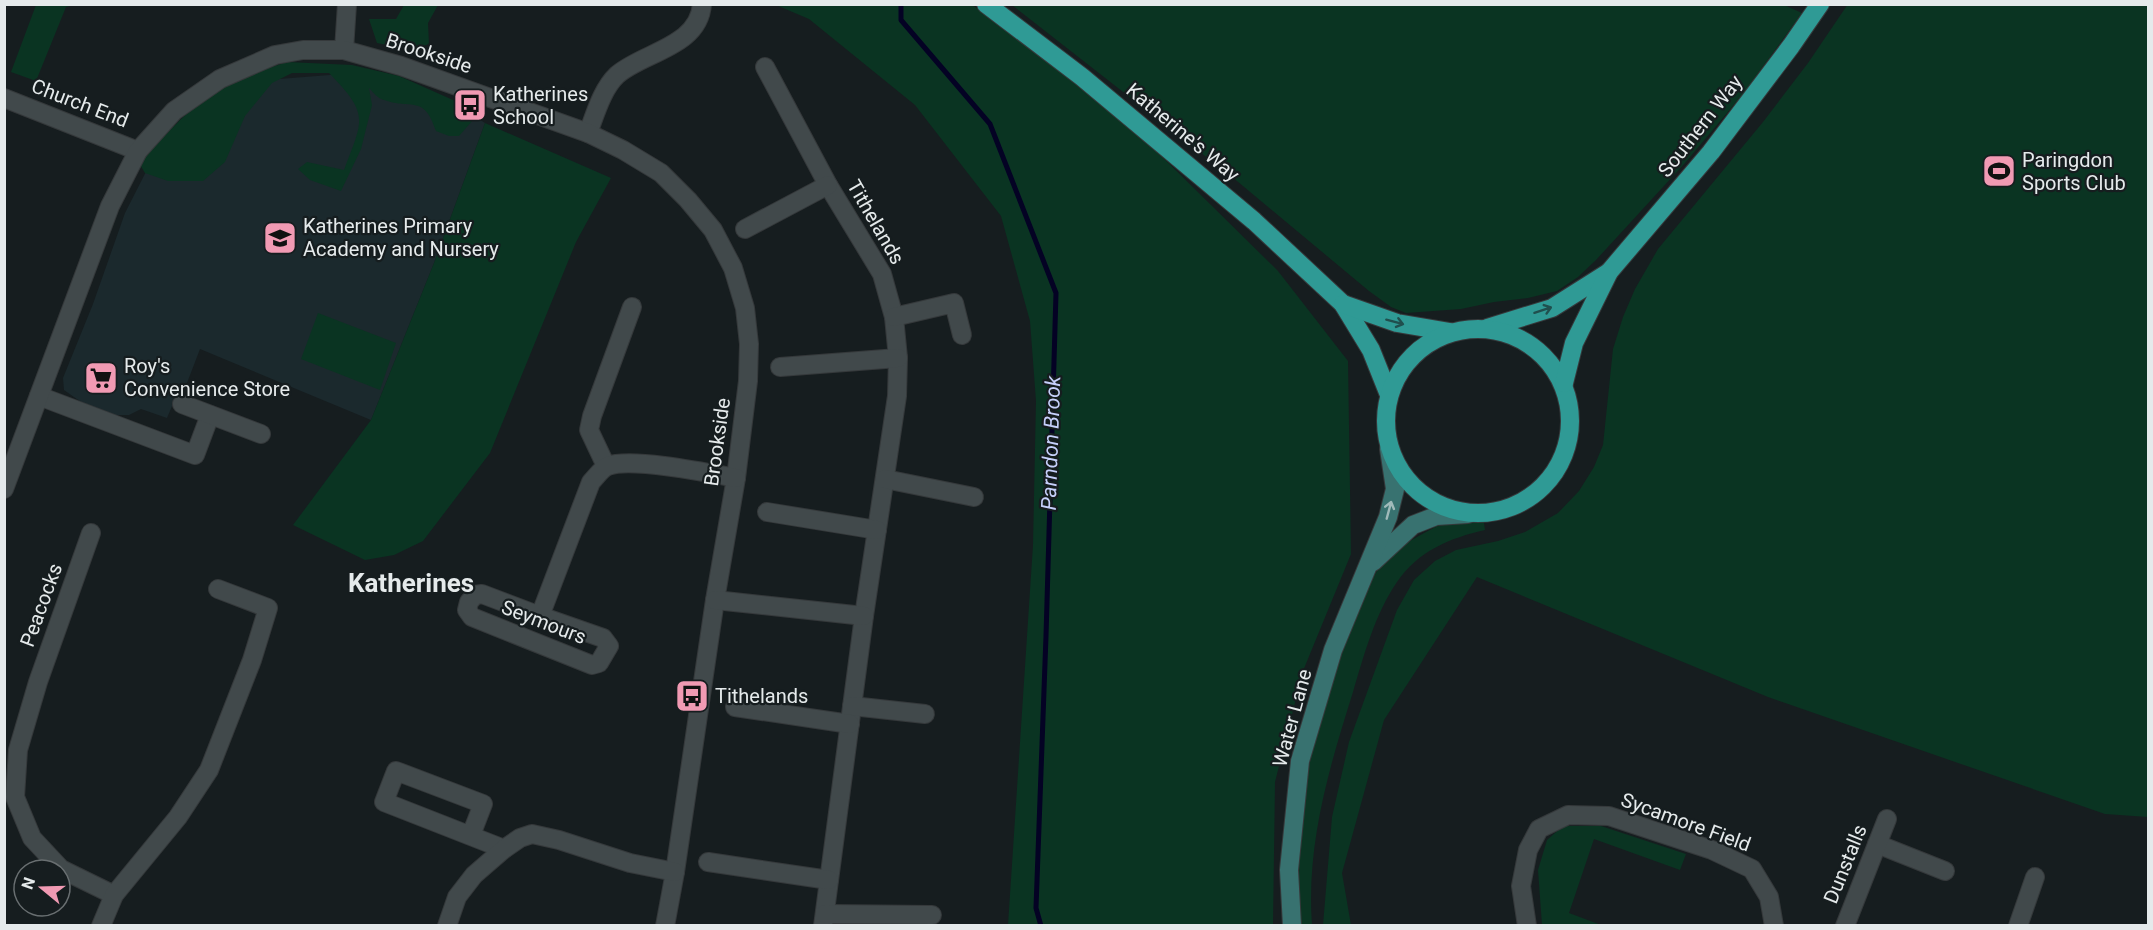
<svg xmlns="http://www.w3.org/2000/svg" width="2153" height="930" viewBox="0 0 2153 930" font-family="Roboto,sans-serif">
	<rect width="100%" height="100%" fill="#161d1f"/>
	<path fill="#1b292d" d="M355,73L442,96L485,123L434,263L371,420L200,349L182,396L177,394L167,418L141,409L129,415H114L84,404L64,390L63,378L93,304L125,213L153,158L253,81Z"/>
	<g fill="#0a3422">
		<path d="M1848,4L2148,5V817L2105,814L1768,697L1477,577L1384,720L1342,873L1351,925H1323L1332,817L1349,742L1397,610L1414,580L1435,561L1456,550L1498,541L1525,532L1558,513L1579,491L1594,467L1603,445L1613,349L1623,317L1635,289L1658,249L1763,122L1808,63Z"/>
		<path d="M36,5H74L66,7L36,81L11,72Z"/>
		<path d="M404,5H438L428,23L429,44C414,50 393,46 377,43L369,19H396Z"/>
		<path d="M776,5H972L1073,69L1278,271L1348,361L1351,554L1303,671L1275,782L1273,925H1008L1033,545L1036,401L1030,321L1001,216L915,105L809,19Z"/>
		<path d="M1784,5L1802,13L1743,94L1685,163L1596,260L1578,277L1557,291L1528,298L1494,302L1461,309L1406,313L1391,307L1369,291L1237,181L1012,5Z"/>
		<path d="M287,62L352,65L399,76L480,112L459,136H449L436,131C424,94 412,110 384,100C378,99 373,92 369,88L372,105L361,149L341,191L310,180L298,169L307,162L344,170C363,119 370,115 329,73H292L272,83L245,116L225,162L203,181H168L145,173L139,163C164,138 187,108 218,90C239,78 263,70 287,62Z"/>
		<path d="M485,123L611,178L576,242L490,453L423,541L394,555L365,560L293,525L371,420L434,263Z"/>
		<path d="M318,313L396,343L380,390L301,359Z"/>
		<path d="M1483,517L1485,530C1450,538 1418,551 1397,582C1375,614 1364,655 1353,692C1329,768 1306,845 1312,925L1298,926L1296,901L1302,804L1314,740L1339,655L1362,598L1379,567L1397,548L1437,526Z"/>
		<path d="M1563,826H1601L1686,854L1680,870L1594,839L1569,913L1601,925H1542L1538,870L1547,840Z"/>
	</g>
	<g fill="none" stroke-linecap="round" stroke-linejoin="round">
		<path stroke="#040224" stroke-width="5" d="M901,4V20L990,124L1056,293L1046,636L1036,908L1041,926"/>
		<g stroke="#35393b" stroke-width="20">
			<g id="street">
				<path d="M344,50L347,4"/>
				<path d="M765,67L828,185L882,274L894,317L898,358L897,396L864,616L823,926"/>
				<path d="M4,98L138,151"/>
				<path d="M588,133C595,115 602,89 617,75C643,52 699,47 702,4"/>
				<path d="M745,229L828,185"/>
				<path d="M894,317L954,303L962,335"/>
				<path d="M780,367L898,358"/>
				<path d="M39,396L195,455L210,415"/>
				<path d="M182,404L261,434"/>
				<path d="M606,466L589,430L592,416L632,307"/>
				<path d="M885,479L974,497"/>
				<path d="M4,489L110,206L138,151L174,111L220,79L275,55L303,50H344L401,66L588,133L623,150L661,173L688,200L713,230L733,268L745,308L749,344L748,381L736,478L715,600L675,872L665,926"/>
				<path d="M767,512L877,530"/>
				<path d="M91,533L38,682L18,750L15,797L32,838L61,869L114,895"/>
				<path d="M715,600L864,616"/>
				<path d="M540,616L603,638L609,646L599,663L592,665L472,617L467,610L469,602L475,595L482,594L540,616L591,482C596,477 602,468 608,466C631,457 709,473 736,478"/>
				<path d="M852,706L925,714"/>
				<path d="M735,707L850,724"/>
				<path d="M471,835L483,804L396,771L384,802L504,849"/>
				<path d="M1877,844L1945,871"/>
				<path d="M708,862L829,880"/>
				<path d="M825,914L932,915"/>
				<path d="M101,926L114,895L178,817L209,770L252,660L268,608L218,589"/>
				<path d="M447,926L457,897L474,875L504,849L520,838L532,834L559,840L630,863L675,872"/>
				<path d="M1527,926L1521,886L1528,850L1539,829L1568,815L1609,816L1712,850L1752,869L1769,897L1774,926"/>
				<path d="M1845,926L1887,819"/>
				<path d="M2018,926L2035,877"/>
			</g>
		</g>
		<g stroke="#35393b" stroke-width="20">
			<g id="secondary">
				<path d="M1373,562L1413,525L1436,516L1468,514"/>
				<path d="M1292,926L1289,870L1300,761L1333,650L1388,517L1395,489L1389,449"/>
			</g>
		</g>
		<g stroke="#35393b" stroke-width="20">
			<g id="primary">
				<path d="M986,4L1082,77L1254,221L1343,304L1371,350L1389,395"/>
				<path d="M1343,304L1397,323L1450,332"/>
				<path d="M1487,328L1552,308L1609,272"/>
				<circle cx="1478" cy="421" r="92"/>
				<path d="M1564,383L1574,343L1609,272L1711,152L1791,46L1820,4"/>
			</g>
		</g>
		<use href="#street" stroke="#41494b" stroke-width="18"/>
		<use href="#secondary" stroke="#387270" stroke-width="18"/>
		<use href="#primary" stroke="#2f9a95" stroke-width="18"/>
	</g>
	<defs><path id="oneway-shaft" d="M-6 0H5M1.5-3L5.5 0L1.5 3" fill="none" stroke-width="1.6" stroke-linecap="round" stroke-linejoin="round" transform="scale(1.5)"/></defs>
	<g stroke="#204f4e">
		<use href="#oneway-shaft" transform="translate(1543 310) rotate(-18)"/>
		<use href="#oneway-shaft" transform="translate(1395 322) rotate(15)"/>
	</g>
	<use stroke="#a0baba" href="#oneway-shaft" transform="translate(1389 510) rotate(-75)"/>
	<defs>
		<g id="bus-square" transform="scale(1.725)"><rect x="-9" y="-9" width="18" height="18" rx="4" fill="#f19ab3" stroke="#161d1f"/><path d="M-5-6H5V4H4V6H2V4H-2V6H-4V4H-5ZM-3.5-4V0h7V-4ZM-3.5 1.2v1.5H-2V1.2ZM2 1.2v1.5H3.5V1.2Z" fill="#111"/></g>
		<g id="stadium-square" transform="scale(1.725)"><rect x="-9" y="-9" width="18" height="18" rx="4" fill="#f19ab3" stroke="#161d1f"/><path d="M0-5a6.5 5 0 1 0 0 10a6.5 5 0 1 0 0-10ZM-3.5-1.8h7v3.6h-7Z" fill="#111"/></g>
		<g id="school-square" transform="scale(1.725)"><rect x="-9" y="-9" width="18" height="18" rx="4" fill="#f19ab3" stroke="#161d1f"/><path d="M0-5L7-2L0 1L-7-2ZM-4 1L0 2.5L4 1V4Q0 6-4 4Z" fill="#111"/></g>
		<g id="supermarket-square" transform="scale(1.725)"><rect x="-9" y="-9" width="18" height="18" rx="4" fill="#f19ab3" stroke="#161d1f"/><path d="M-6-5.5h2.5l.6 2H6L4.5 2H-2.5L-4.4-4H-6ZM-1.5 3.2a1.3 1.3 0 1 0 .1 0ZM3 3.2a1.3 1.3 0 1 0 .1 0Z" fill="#111"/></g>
	</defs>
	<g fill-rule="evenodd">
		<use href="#bus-square" x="470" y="105"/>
		<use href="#stadium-square" x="1999" y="171"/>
		<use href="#school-square" x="280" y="238"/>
		<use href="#supermarket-square" x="101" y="378"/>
		<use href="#bus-square" x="692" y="696"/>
	</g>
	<g text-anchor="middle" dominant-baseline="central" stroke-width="4.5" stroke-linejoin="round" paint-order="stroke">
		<g font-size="20" fill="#e5eaeb" stroke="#161d1f">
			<text transform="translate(429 53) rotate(18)">Brookside</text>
			<text transform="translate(80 103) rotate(21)">Church End</text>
			<text transform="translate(1700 126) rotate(-52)">Southern Way</text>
			<text transform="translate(1183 132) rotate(40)">Katherine's Way</text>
			<text transform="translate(876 222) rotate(60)">Tithelands</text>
			<text transform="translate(717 442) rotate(-82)">Brookside</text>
			<text transform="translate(41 605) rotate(-70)">Peacocks</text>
			<text transform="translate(544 622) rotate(21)">Seymours</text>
			<text transform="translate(1292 718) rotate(-75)">Water Lane</text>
			<text transform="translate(1686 822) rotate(20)">Sycamore Field</text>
			<text transform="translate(1845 864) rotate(-68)">Dunstalls</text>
		</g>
		<g font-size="20" fill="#e5eaeb" stroke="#161d1f" text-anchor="start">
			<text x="493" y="94">Katherines<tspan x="493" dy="23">School</tspan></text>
			<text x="2022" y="160">Paringdon<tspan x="2022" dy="23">Sports Club</tspan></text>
			<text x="303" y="226">Katherines Primary<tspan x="303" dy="23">Academy and Nursery</tspan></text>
			<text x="124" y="366">Roy's<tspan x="124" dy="23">Convenience Store</tspan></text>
			<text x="715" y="696">Tithelands</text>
		</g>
		<g font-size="21" font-style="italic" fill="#c6d0fb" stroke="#161d1f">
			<text transform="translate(1051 443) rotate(-88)">Parndon Brook</text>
		</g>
		<g font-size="26" font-weight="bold" fill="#e5eaeb" stroke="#161d1f">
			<text x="411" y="583">Katherines</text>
		</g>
	</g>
	<rect width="2153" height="930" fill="none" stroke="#e5eaeb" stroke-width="12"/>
	<g transform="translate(42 888) rotate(289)"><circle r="28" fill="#161d1f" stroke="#696f71" stroke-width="1.5"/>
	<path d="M0-4.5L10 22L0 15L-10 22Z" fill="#f19ab3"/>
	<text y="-9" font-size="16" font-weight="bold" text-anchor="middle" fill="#e5eaeb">N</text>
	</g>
</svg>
